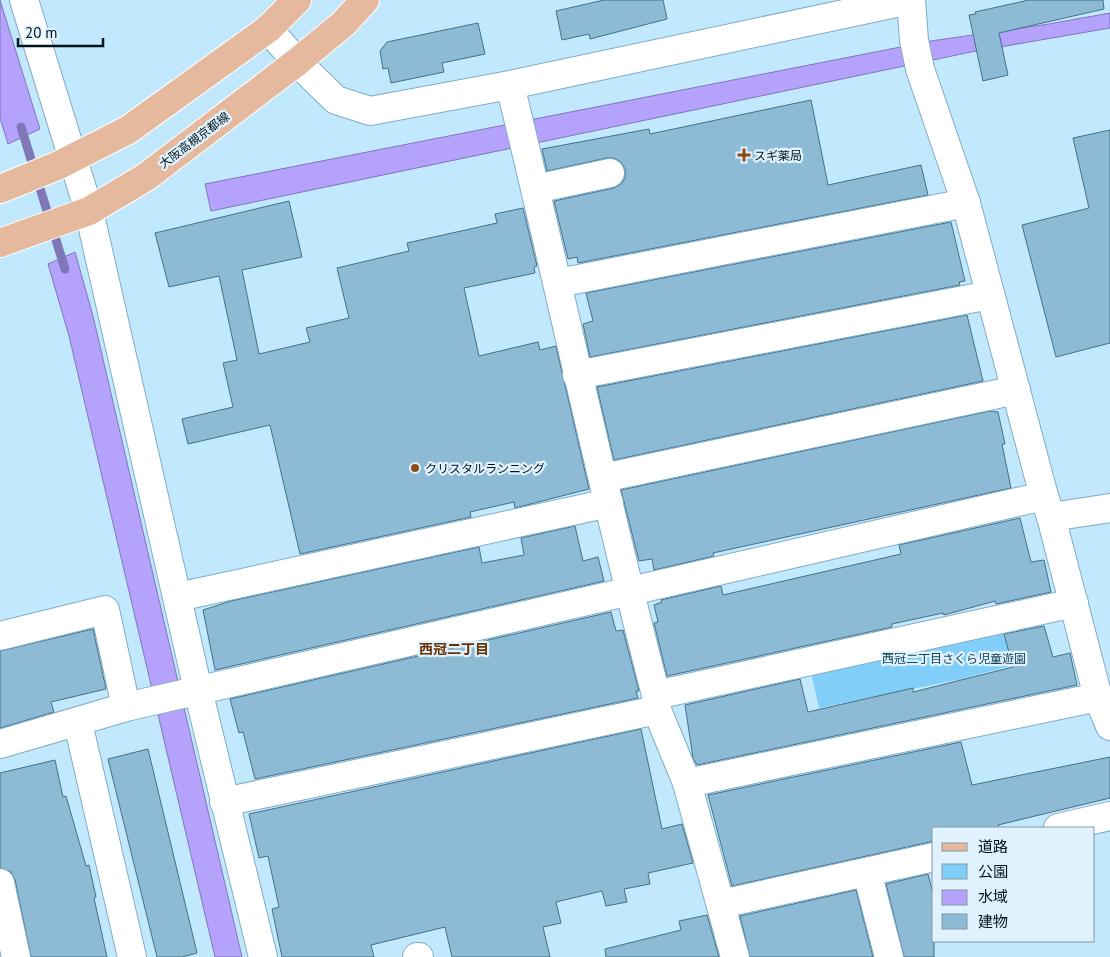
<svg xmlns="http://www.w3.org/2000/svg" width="1110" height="957" viewBox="0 0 1110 957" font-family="'PT Sans','Noto Sans JP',sans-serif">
	<rect width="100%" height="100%" fill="#c2e8fd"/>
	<path fill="#81cff9" d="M1009,624L1018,664L961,679L819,708L810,668Z"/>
	<g fill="#b5a2fc" stroke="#8077b9">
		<path d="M0,0L40,129L8,144L0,118Z"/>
		<path d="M1110,13V28L971,52L211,211L205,184L931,41L1049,24Z"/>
		<path d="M75,252L93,316L242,957H215L69,336L48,264Z"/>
	</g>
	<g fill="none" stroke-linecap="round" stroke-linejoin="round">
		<path stroke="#8077b9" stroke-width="9" d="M21,127L65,269"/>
	</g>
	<g fill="#8dbbd5" stroke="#447088">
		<path d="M604,0H663L667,19L590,39L589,34L562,40L556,11Z"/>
		<path d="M1029,0H1103L1104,9L999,33L1008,75L983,81L969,15L976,14L975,12Z"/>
		<path d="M478,23L485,54L442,63L444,72L391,83L388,68L383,69L380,51L387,42Z"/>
		<path d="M811,100L828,185L921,165L928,195L578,263L577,257L568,259L554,201L614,188L621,184L625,178V169L621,162L614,158H607L547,171L542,149L649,129L650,134Z"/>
		<path d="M1110,130V343L1056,357L1022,225L1089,208L1073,138Z"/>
		<path d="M289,201L302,257L242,270L259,354L310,342L306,328L349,318L337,268L409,251L407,243L497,223L495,214L523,208L537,266L534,267L535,273L464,288L479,356L538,342L540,350L556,346L589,489L515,508L514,502L470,512L471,517L300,554L270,425L188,444L182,419L233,407L223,363L237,360L219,276L169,287L155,233Z"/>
		<path d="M951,222L965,281L959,282L960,285L590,357L583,324L593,321L586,293Z"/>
		<path d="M967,315L983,381L614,460L597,387Z"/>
		<path d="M990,411L998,412L1005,444H1002L1011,488L713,553L714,556L654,570L652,559L639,561L621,490Z"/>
		<path d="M1020,518L1031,562L1044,560L1051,592L996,604L995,601L944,615L943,613L892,624V627L667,676L654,623L658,622L654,605L662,602L661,600L721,586L723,595L901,554L899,545Z"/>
		<path d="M575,526L583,561L598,557L604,581L215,670L203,610L231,601L479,547L482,563L524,555L521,538Z"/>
		<path d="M611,612L616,631L623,630L639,691H636L638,698L255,779L243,732L239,733L230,699Z"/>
		<path d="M1044,626L1053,657L1070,653L1077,685L697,765L693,758L685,705L800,679L808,712L913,688V692L1013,667L1004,634Z"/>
		<path d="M93,629L106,689L51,702L54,712L0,728V651Z"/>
		<path d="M641,729L662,829L682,824L693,863L648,873L650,884L624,889L627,902L606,906L602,891L556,902L561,923L543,927L550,957H452L445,927L371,945L374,957H282L272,909L279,907L268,856L259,858L249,814Z"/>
		<path d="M961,742L972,785L1110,757V798L998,825L999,828H934V841L732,886L708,795Z"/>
		<path d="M148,749L197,953L182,957H157L108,759Z"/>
		<path d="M55,760L63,797L66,796L86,866L89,865L96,897L94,898L107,957H31L15,880L11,872L0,868V773Z"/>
		<path d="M928,874L934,898V957H904L886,884Z"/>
		<path d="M856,890L873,957H750L740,916Z"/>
		<path d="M707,915L719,957H606L605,949L681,930L679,921Z"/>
	</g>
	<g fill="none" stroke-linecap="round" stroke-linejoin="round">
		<g stroke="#7fadc6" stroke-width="30">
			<g id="minor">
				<path d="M911,0L914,40L920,69L966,203L1044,496"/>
				<path d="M510,85C560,288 603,493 656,695L657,710L687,783L735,957"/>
				<path d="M535,189L610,173"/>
				<path d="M558,283L966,203"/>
				<path d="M577,375L990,295"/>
				<path d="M603,478L1016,390"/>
				<path d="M1051,517L1098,697L1110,726"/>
				<path d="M178,597L609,503"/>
				<path d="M0,636L105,610L126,707"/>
				<path d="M656,695L1074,603"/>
				<path d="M78,723L132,957"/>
				<path d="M0,744L126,707L1044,496L1051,517L1110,508"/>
				<path d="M687,783L1098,697"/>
				<path d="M224,802L657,710"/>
				<path d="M1058,828L1110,816"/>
				<path d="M867,872L889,957"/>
				<path d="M0,883L16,957"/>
				<path d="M721,904L934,857"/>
				<path d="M417,957H419"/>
			</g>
		</g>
		<g stroke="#7fadc6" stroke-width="30">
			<g id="tertiary">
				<path d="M24,0L89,211L198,690L263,957"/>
				<path d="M268,29L297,62L336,100L370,111L510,85L910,0"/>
			</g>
		</g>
		<g stroke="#fff" stroke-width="30">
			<g id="primary">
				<path d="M0,189L57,166L128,130L268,29L297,0"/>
				<path d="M0,243L89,211L146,177L297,62L343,24L365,0"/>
			</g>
		</g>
		<use href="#minor" stroke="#fff" stroke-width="28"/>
		<use href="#tertiary" stroke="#fff" stroke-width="28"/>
		<use href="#primary" stroke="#e5b99d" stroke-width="28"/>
	</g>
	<g fill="#8e4c1b" stroke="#dff2fd" stroke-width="2">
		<path d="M741.5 147.5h5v5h5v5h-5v5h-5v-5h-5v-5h5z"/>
		<circle cx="415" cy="468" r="5"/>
	</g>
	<g text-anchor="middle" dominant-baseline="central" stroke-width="4.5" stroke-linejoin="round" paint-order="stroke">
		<g font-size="12" fill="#03141d" stroke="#dff2fd">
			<text transform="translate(194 140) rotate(-37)">大阪高槻京都線</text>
		</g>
		<g font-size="12" fill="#03141d" stroke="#dff2fd" text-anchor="start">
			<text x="754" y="155">スギ薬局</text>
			<text x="425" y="468">クリスタルランニング</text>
		</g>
		<g font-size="12" fill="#114258" stroke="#dff2fd">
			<text x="954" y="658">西冠二丁目さくら児童遊園</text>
		</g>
		<g font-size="14" font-weight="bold" fill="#6c3200" stroke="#dff2fd">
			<text x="454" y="649">西冠二丁目</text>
		</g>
	</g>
	<rect x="932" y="827" width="162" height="115" fill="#dff2fd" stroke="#8799a3"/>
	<rect x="942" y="843" width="25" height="8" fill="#e5b99d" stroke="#8799a3"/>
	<text x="978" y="852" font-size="15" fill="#03141d">道路</text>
	<rect x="942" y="864" width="25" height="15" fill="#81cff9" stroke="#8799a3"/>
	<text x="978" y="877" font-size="15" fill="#03141d">公園</text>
	<rect x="942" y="890" width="25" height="15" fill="#b5a2fc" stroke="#8799a3"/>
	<text x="978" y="902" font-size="15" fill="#03141d">水域</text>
	<rect x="942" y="914" width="25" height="15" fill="#8dbbd5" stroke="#8799a3"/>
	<text x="978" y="927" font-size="15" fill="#03141d">建物</text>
	<path d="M18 38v8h85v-8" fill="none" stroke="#03141d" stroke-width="2.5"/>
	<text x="25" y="38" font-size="15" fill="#03141d" stroke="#dff2fd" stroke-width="4" paint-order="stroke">20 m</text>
</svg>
